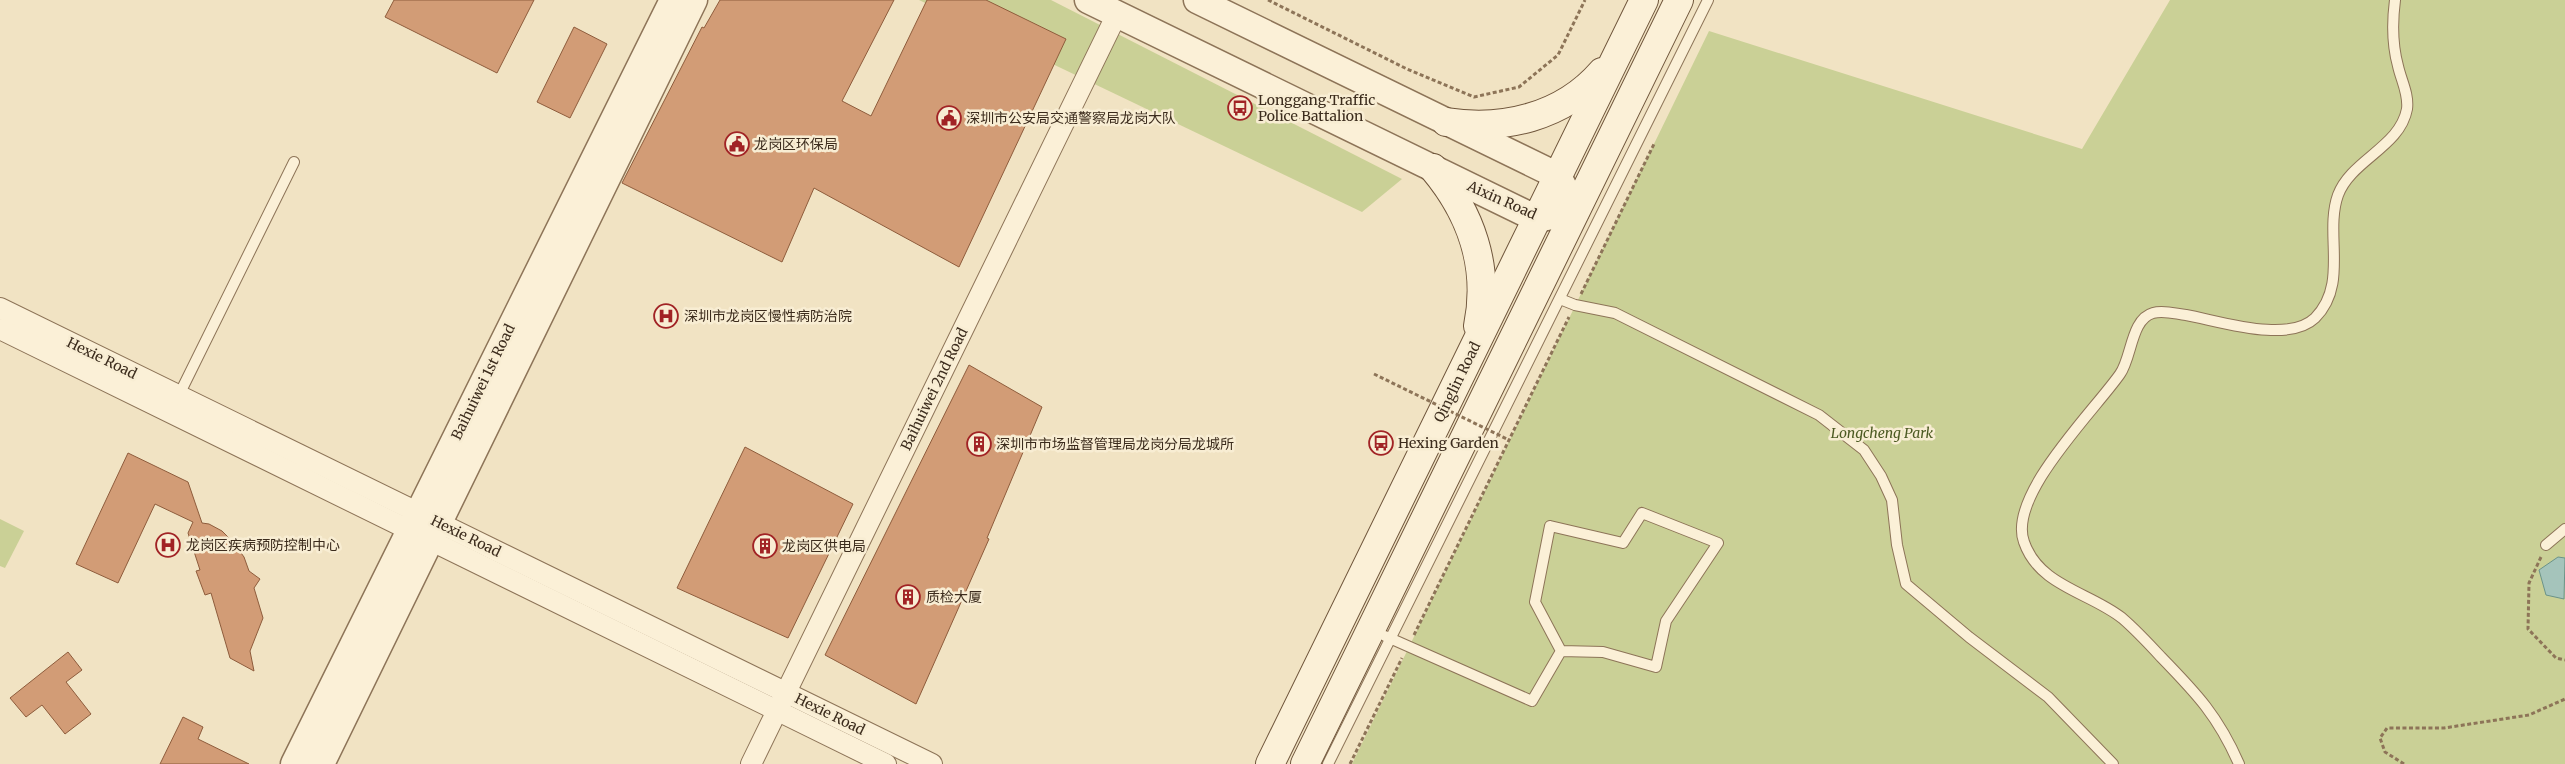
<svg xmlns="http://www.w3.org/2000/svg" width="2565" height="764" viewBox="0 0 2565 764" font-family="Merriweather,'Noto Sans SC',serif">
	<rect width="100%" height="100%" fill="#f1e3c3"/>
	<g fill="#cad096">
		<path d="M919,0H1051L1402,179L1362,212Z"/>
		<path d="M2170,0H2565V764H1352L1709,31L2082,149Z"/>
		<path d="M0,519L24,531L5,568L0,566Z"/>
	</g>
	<path fill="#a5c4bb" stroke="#6b9389" d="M2558,557L2565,558L2564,599L2546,595L2539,570Z"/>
	<g fill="#d29c76" stroke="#8e5c3c">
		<path d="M394,0H534L497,73L385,17Z"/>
		<path d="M720,0H894L842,101L871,116L927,0H986L1066,39L959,267L814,188L782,262L622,183L702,27L704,28Z"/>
		<path d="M574,27L607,44L570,118L537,102Z"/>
		<path d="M969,365L1042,407L987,538L989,539L916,704L825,655Z"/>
		<path d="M745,447L853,504L788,638L677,588Z"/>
		<path d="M128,453L188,482L202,523L209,524L222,531L233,542L244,557L249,571L260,579L254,588L263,618L250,651L254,671L230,658L211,593L205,595L196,571L200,570L188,533L193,522L155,504L118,583L76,564Z"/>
		<path d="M68,652L82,670L66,682L91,714L65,734L42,705L26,717L10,698Z"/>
		<path d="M183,717L203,727L198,739L249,764H160Z"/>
	</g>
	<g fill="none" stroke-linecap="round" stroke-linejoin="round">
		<g stroke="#8d7458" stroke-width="12">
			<g id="service">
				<path d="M1560,299L1575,305L1615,313L1819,415L1864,450L1881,476L1892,500L1897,545L1906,584L1969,637L2048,697L2113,764"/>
				<path d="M177,399L294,162"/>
				<path d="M2546,545L2565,529"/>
				<path d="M1385,636L1532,701L1561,651L1535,602L1550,526L1623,543L1642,513L1718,543L1666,621L1656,667L1603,652L1561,651"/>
				<path d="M1328,764L1708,0"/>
				<path d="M2239,764C2218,716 2197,694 2161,657C2149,644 2136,630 2122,618C2089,592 2039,586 2024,542C2007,496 2095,410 2120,374C2132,357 2131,319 2153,313C2164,310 2176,314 2186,315C2220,321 2288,344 2315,318C2349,284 2324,234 2338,195C2351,160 2400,147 2407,109C2409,94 2401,80 2398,66C2392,44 2392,23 2395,0"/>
			</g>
		</g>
		<g stroke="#8d7458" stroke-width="22">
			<g id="minor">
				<path d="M0,308L932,764"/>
				<path d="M0,329L886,764"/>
				<path d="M751,764L1117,14"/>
			</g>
		</g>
		<g stroke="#8d7458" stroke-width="29">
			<g id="tertiary">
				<path d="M1088,0L1537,219L1576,211L1558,176L1197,0"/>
				<path d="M294,764L673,0"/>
				<path d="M321,764L694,0"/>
			</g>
		</g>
		<g stroke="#6f553b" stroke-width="30">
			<g id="secondary">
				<path d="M1446,122C1503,131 1563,117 1602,72"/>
				<path d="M1433,168C1471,213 1490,267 1478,326"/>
				<path d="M1270,764L1644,0"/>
				<path d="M1305,764L1679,0"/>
			</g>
		</g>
		<g stroke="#8d7458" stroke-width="3" stroke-dasharray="4 2.5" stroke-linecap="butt">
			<path d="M1268,0L1407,69L1474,97L1519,87L1558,55L1585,0"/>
			<path d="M1581,294L1654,144"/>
			<path d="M2541,557L2529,583L2528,629L2556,658L2565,660"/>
			<path d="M1414,635L1569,317"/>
			<path d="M1350,764L1402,658"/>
			<path d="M2404,764L2385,752L2380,738L2387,728H2444L2529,715L2565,699"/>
		</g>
		<use href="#service" stroke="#fbf0d7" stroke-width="10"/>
		<use href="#minor" stroke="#fbf0d7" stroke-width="20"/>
		<use href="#tertiary" stroke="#fbf0d7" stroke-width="26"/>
		<use href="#secondary" stroke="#fbf0d7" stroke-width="28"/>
		<path stroke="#8d7458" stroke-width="3" stroke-dasharray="4 2.5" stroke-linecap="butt" d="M1374,374L1509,440"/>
	</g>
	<defs>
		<g id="bus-ring" transform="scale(1.25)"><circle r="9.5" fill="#f8edd3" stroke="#a12325" stroke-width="1.5"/><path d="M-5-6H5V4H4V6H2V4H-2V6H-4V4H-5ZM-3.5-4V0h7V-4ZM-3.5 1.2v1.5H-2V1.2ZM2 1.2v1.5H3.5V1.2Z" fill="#a12325"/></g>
		<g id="civic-ring" transform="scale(1.25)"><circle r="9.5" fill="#f8edd3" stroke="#a12325" stroke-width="1.5"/><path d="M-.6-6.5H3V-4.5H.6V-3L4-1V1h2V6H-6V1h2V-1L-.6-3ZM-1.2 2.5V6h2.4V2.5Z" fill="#a12325"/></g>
		<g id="hospital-ring" transform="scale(1.25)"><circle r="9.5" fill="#f8edd3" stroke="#a12325" stroke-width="1.5"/><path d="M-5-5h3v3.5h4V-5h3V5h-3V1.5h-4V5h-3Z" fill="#a12325"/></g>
		<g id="building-ring" transform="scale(1.25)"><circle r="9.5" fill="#f8edd3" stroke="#a12325" stroke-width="1.5"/><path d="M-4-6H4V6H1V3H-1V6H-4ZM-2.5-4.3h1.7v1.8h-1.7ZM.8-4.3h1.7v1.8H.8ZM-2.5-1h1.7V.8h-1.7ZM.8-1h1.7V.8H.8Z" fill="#a12325"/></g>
	</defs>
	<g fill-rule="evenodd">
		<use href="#bus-ring" x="1240" y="108"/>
		<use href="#civic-ring" x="949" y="118"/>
		<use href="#civic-ring" x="737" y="144"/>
		<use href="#hospital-ring" x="666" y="316"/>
		<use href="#bus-ring" x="1381" y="443"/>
		<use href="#building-ring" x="979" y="444"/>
		<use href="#hospital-ring" x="168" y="545"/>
		<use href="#building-ring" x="765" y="546"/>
		<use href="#building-ring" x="908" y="597"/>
	</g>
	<g text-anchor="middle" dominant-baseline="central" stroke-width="5" stroke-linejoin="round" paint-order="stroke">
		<g font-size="14" fill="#3c2c1d" stroke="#f8edd3" text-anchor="start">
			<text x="1258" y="100">Longgang Traffic<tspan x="1258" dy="16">Police Battalion</tspan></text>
			<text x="966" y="118">深圳市公安局交通警察局龙岗大队</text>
			<text x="754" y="144">龙岗区环保局</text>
			<text x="684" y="316">深圳市龙岗区慢性病防治院</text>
			<text x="1398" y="443">Hexing Garden</text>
			<text x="996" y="444">深圳市市场监督管理局龙岗分局龙城所</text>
			<text x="186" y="545">龙岗区疾病预防控制中心</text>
			<text x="782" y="546">龙岗区供电局</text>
			<text x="926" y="597">质检大厦</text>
		</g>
		<g font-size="14" fill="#3c2c1d" stroke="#f8edd3">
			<text transform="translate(1502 200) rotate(24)">Aixin Road</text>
			<text transform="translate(102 358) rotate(26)">Hexie Road</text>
			<text transform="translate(483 382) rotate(-64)">Baihuiwei 1st Road</text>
			<text transform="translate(1457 382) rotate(-64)">Qinglin Road</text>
			<text transform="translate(934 389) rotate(-64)">Baihuiwei 2nd Road</text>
			<text transform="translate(466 536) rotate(26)">Hexie Road</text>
			<text transform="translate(830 714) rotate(26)">Hexie Road</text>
		</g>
		<g font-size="14" font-style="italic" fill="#4c5a22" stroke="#f8edd3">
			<text x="1882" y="433">Longcheng Park</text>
		</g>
	</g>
</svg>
